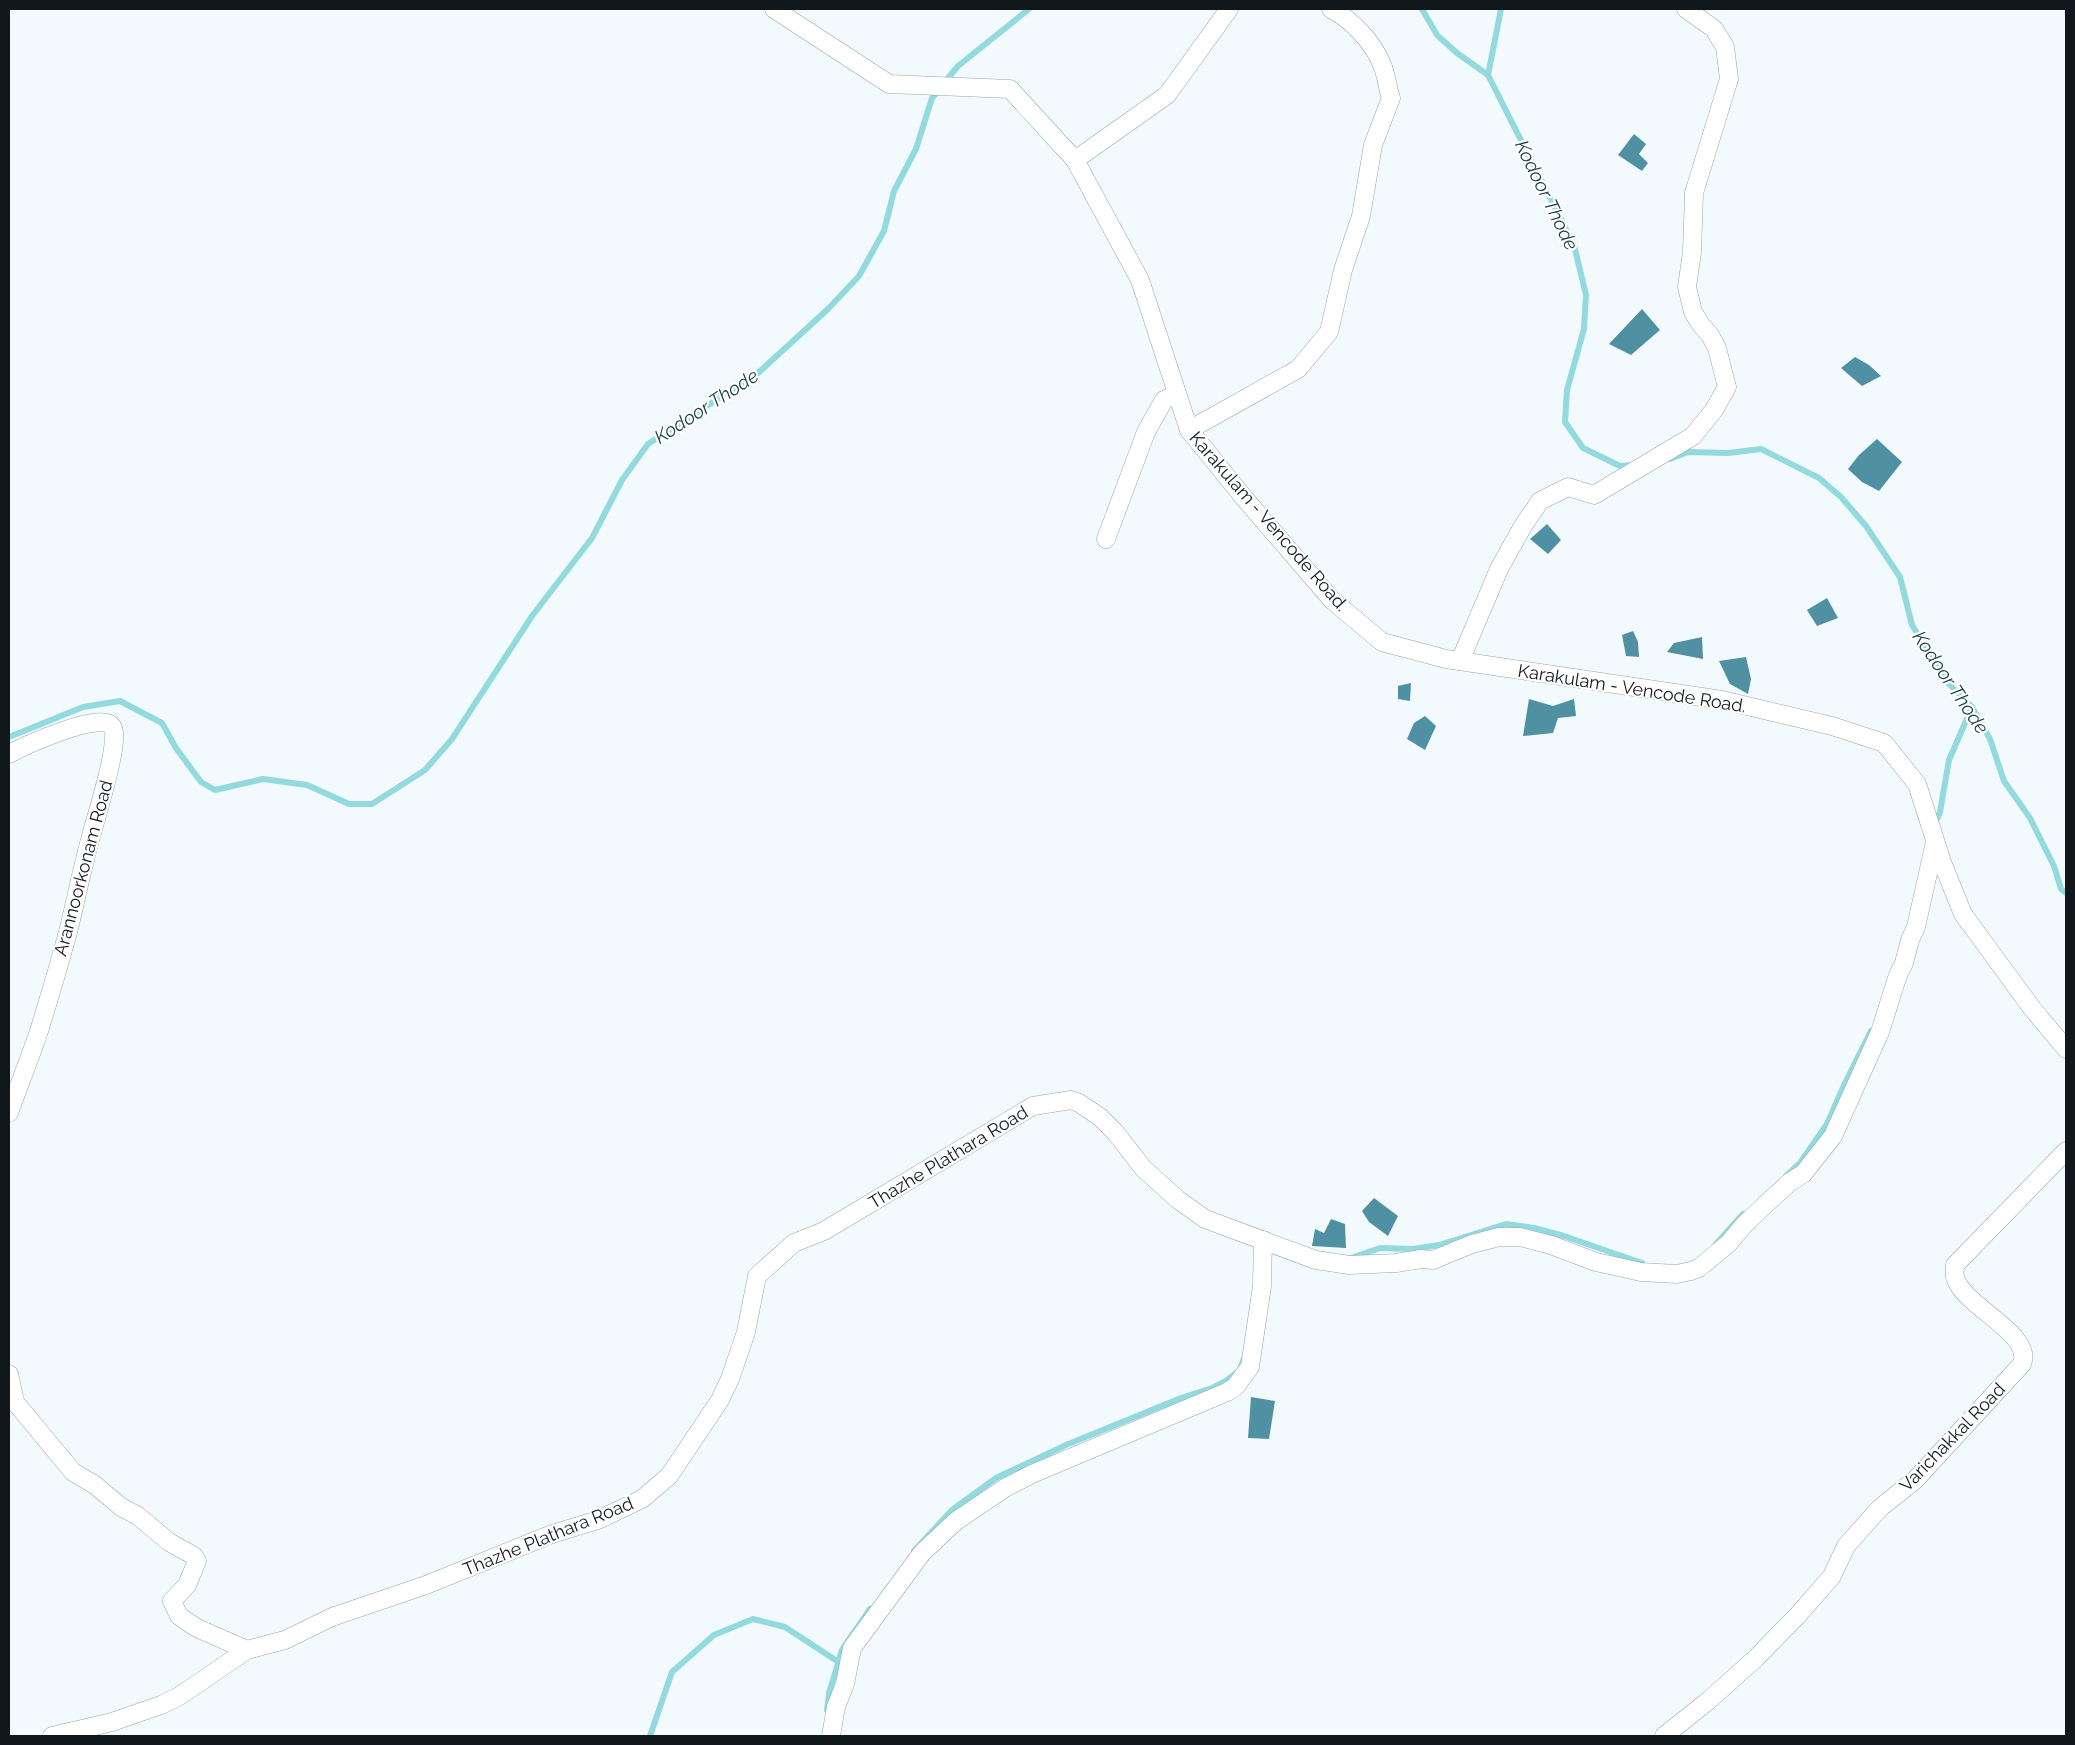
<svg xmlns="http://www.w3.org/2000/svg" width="2075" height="1745" viewBox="0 0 2075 1745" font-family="Raleway,sans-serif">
	<rect width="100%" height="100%" fill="#f2fafe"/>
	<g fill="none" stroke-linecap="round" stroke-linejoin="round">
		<g stroke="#92dadd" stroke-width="6">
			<path d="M1422,9L1437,35L1457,53L1488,75L1574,245L1586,295L1584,329L1567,390L1565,422L1583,448L1620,466L1633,465"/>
			<path d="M1488,75L1501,9"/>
			<path d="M1670,459L1688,452L1728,453L1761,449L1819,478L1841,497L1866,526L1900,577L1912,625L1948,683L1972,707L1990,739L2004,781L2030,818L2054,866L2061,889L2066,893"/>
			<path d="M9,737L83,707L120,701L162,723L176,748L201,782L215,790L263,779L307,785L349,804H372L425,770L452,739L532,616L592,538L622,480L648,444L758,373L828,309L859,276L884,231L894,191L916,149L932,98L958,66L1029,9"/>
			<path d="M1934,826L1940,812L1949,760L1972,707"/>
			<path d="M1786,1176L1800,1163L1827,1124L1845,1083L1871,1031"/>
			<path d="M1716,1244L1743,1214"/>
			<path d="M1351,1258L1380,1248L1413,1249L1439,1245L1506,1224L1534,1228L1564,1236L1642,1263"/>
			<path d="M914,1551L952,1510L996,1478L1066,1445L1181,1398L1212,1388L1226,1381L1239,1371L1245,1356"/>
			<path d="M827,1710L829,1693L842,1650L870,1609"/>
			<path d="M650,1736L672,1672L714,1635L753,1619L785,1627L837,1661"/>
		</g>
	</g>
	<g fill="#4f91a3">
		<path d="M1634,134L1646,144L1639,154L1648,163L1642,171L1618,155Z"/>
		<path d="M1642,309L1660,330L1631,355L1609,344Z"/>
		<path d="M1855,357L1869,365L1881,376L1862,386L1841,368Z"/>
		<path d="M1877,439L1902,462L1879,491L1862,482L1848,469L1859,455Z"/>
		<path d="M1547,524L1561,540L1548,554L1530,539Z"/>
		<path d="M1827,598L1838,618L1817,626L1807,610Z"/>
		<path d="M1633,631L1638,642L1639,657L1626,656L1622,635Z"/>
		<path d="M1702,637L1703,659L1667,652L1674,643Z"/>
		<path d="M1746,657L1751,679L1748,694L1730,684L1719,661Z"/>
		<path d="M1411,683L1410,701L1398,699V686Z"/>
		<path d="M1529,699L1553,706L1574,699L1576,716L1558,718L1553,733L1523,736Z"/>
		<path d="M1425,716L1436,726L1425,750L1407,739L1414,723Z"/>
		<path d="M1374,1198L1398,1216L1388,1236L1369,1222L1362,1211Z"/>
		<path d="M1331,1219L1345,1224L1346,1248L1312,1246L1315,1229L1324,1233Z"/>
		<path d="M1251,1397L1275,1401L1269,1439L1248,1438Z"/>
	</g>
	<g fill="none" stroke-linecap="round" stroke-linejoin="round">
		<g stroke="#94a5b0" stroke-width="19">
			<g id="minor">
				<path d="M774,9L889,84L1010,89L1075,160L1140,280L1189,430L1245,499L1332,600L1382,642L1446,659L1722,700L1832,726L1884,743L1917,784L1942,862L1963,914L2031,1007L2066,1049"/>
				<path d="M1075,160L1167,95L1229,9"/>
				<path d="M1189,430L1298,369L1329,332L1343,270L1361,216L1373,145L1391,98C1387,87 1387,76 1382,65C1374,43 1351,19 1331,9"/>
				<path d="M1106,539L1146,432L1164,400L1176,394"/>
				<path d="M1460,661L1499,569L1523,526L1540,501L1568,487L1594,495L1693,436L1714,410L1727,387L1717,348L1710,335L1701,325L1693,312L1687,287L1692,252L1694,193L1729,79L1725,47L1714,29L1686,9"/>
				<path d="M9,754C24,746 100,711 112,726C121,737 99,807 95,822C84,858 77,896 68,932C59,965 49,999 39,1031C30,1058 19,1085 9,1113"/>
				<path d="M9,1374L15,1402L73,1472L95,1485L121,1507L138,1516L169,1542L194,1556L197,1561L187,1585L172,1601L179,1616L197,1628L247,1650"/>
				<path d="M52,1736L112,1722L161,1705L178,1697L247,1650L285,1640L332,1617L426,1585L552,1534L598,1520L642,1499L669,1476L720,1400L730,1379L746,1332L757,1276L794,1243L824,1231L1033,1106L1071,1100L1079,1103L1100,1117L1115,1132L1143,1168L1177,1199L1205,1219L1316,1260L1349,1265L1396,1263L1421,1259L1433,1260L1472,1244L1499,1237H1520L1551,1245L1596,1262L1641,1272L1677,1274L1691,1271L1699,1268L1729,1243L1744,1225L1767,1203L1790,1182L1803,1174L1833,1136L1880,1032L1898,975L1904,963L1910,940L1916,927L1935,842"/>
				<path d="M831,1736L836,1707L845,1684L852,1648L922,1553L956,1521L1005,1488L1032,1474L1227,1392L1235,1387L1250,1367L1262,1286L1263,1240"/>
				<path d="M1664,1736L1708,1701L1756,1658L1798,1615L1832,1576L1846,1546L1880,1508L1915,1480L2022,1364C2034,1333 1963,1307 1955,1277C1954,1274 1955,1268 1955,1265L2066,1151"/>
			</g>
		</g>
		<use href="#minor" stroke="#fff" stroke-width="18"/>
	</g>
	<g text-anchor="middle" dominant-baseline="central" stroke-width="4.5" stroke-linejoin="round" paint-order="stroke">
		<g font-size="18" fill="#11181c" stroke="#fff">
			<text transform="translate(1269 521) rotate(49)">Karakulam - Vencode Road.</text>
			<text transform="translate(1632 688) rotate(9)">Karakulam - Vencode Road.</text>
			<text transform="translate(83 868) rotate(-75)">Arannoorkonam Road</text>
			<text transform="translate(948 1157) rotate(-31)">Thazhe Plathara Road</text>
			<text transform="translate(1952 1437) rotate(-46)">Varichakkal Road</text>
			<text transform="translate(548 1536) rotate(-22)">Thazhe Plathara Road</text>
		</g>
		<g font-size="19" font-style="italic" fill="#1d4142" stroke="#fff">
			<text transform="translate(1547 195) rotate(64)">Kodoor Thode</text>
			<text transform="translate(706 406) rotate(-33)">Kodoor Thode</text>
			<text transform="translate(1951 682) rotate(56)">Kodoor Thode</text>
		</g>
	</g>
	<rect width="2075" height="1745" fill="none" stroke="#11181c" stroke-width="20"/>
</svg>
